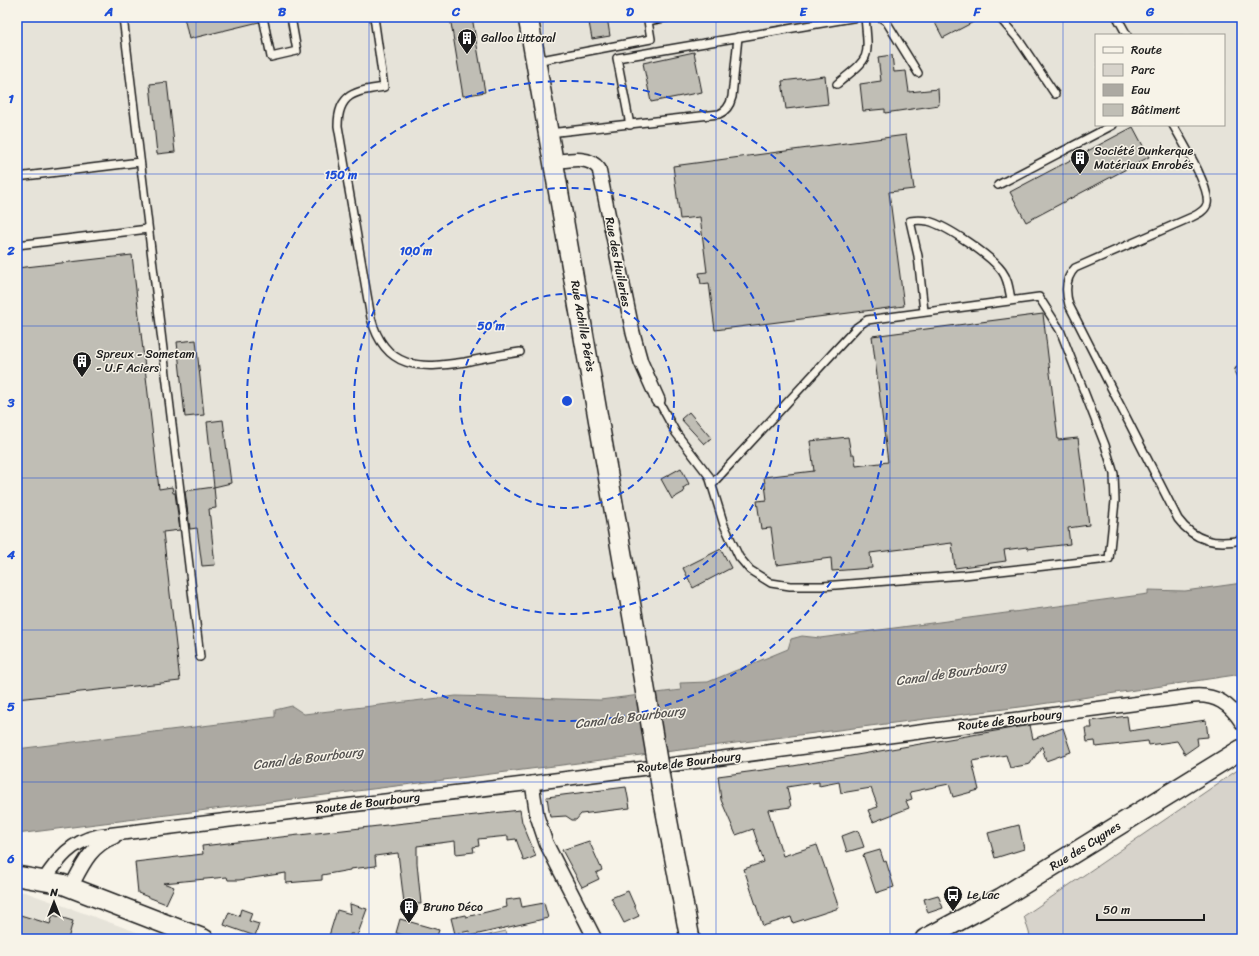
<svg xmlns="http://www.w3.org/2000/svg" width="1259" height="956" viewBox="0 0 1259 956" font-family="Sriracha,sans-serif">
	<rect width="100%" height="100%" fill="#f7f3e8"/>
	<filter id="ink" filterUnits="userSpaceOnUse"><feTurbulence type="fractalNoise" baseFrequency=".025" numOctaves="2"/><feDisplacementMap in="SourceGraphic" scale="8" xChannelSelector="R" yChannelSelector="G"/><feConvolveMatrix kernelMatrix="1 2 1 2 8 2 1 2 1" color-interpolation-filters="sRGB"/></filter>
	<g filter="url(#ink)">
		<g fill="#e6e3d9" fill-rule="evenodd">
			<path d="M17,17H1242V583L1185,591L1149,590L1148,594L820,638L802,636L797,637L789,644L788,649L708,682L680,683L681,690L600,700L456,696L303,714L292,706L275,710V717L17,749ZM1096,35H1224V125H1096Z"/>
			<path d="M17,891L25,892L156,939H17Z"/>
		</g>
		<g fill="#d7d3cb" stroke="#7a7874">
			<path d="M1242,767V939H1031L1024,916Z"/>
			<path d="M506,931L508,939H471H472Z"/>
		</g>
		<path fill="#aca9a2" stroke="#72716c" d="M1242,583V674L1028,706L17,834V749L275,717V710L292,706L304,714L456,696L600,700L681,690L680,683L708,682L788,649L791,639L802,636L820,638L1148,594V590L1185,591Z"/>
		<g fill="#c0beb5" stroke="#1c1c1c">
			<path d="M184,17H258L259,22L189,39Z"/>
			<path d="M450,17H472L485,92L463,96Z"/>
			<path d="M588,17H607L610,36L592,39Z"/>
			<path d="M932,17H983L943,38Z"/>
			<path d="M694,52L702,92L651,102L643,63Z"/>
			<path d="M892,55L894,72L906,71L909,92L938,89L939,105L885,113V109L863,111L860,84L881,81L878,57Z"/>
			<path d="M825,76L828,104L786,109L782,81Z"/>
			<path d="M167,82L175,152L157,154L150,84Z"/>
			<path d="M1133,127L1149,157L1026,222L1010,192Z"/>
			<path d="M906,135L914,189L889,192L904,306L715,330L709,283L701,284L699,273L707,272L700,217L680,219L673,166Z"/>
			<path d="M132,255L159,489L172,487L173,493H175L180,530L163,532L180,681L17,699V268Z"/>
			<path d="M1043,314L1058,440L1078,438L1089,525L1068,528L1070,544L1028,549L1027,547L1004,550L1006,561L955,568L952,543L870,553L872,568L832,571L831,558L776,565L771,528L761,529L757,501L767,500L764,477L814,471L810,441L848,437L851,454H854L856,466L888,462L872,336Z"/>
			<path d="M196,340L204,415L185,417L177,342Z"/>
			<path d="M689,412L711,438L704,444L681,419Z"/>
			<path d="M223,420L231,483L214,487L207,422Z"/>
			<path d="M681,468L689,484L683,488L684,492L672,499L661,479Z"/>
			<path d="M214,487L216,508L209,509L215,565L202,566L197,528L190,529L185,491Z"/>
			<path d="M721,549L731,568L693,588L683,568Z"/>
			<path d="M1127,716L1129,731L1206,720L1208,737L1197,738L1198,745L1185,754L1177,741L1149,745L1148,741L1096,747L1095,741L1087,742L1085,728H1092L1091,721Z"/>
			<path d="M1030,725L1033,739L1063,728L1071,752L1046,761L1042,746L1030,764L1010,768L1006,755L972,761L979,790L953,797L949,784L910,792L912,799L906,801L909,808L873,822L868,810L878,807L871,788L841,793L839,782L819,786V782L787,787L791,807L768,810L783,856L817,845L839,908L793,923L791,917L763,926L744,869L764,862L753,829L736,835L721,800L718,776L793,766Z"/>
			<path d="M626,787L630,808L581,814L576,820H572L566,816L550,817L547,797Z"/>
			<path d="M520,810L522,822L536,856L524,861L516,839L508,840V836L478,839L479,846L473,847L474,852L456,854L455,841L417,846V863L421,904L404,903L398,853L375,856L376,866L350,869V870L322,875V880L286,883V873L239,880H228L227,877L163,883L174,887L166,904L138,893L135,862L203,854L202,846Z"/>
			<path d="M1019,825L1024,849L995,858L988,833Z"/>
			<path d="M858,830L864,847L847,852L842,836Z"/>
			<path d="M589,841L602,870L596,873L599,879L582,887L562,850Z"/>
			<path d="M880,850L884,862L886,861L894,887L876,893L863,855Z"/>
			<path d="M628,891L639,916L624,923L611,898Z"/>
			<path d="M938,895L943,908L928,913L924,899Z"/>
			<path d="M520,898L522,907L544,903L548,918L470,936L469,931L455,934L451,918L465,915L466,917L507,907L506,900Z"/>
			<path d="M350,904L367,909L356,939H354L353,934H350V939H328L337,910L351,914Z"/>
			<path d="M241,909L252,913L249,921L259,924L255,936L224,925L229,912L239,916Z"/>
			<path d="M17,914L50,924L53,915L73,921L68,939H17Z"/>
			<path d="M400,919L439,930L436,939H405L406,936L396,933Z"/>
		</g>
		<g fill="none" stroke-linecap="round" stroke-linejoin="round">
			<g stroke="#1c1c1c" stroke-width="10">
				<g id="lane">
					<path d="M123,17L200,657"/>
					<path d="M263,17L271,57L297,51L291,17"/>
					<path d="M374,17L384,87C356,91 338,93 338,126L371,318C385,370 420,369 465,362C483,358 501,355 520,352"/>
					<path d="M880,17L886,21L918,73"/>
					<path d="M999,17L1018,39L1055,94"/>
					<path d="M1117,17L1127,35"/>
					<path d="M536,61L651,39L648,21L669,17"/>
					<path d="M837,84C871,56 869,61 865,17"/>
					<path d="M630,125L617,58L858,17"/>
					<path d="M1173,125C1182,141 1211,188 1207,204C1205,211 1198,214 1192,217L1075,268C1065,278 1065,291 1069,305L1178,519C1195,542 1216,545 1242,540"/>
					<path d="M549,133L719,114C727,111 730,105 732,97L738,37"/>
					<path d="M17,177L140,162"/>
					<path d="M998,185L1113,125"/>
					<path d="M17,245L148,229"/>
					<path d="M924,311L918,256L910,221C916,220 922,220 928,221C947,226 990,255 1002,271C1008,279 1009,289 1011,299"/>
					<path d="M1239,371L1242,377"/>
					<path d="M658,400L676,433L709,476L724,525L739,557L750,570L771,583L790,586H823L964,575L1109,559L1115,501L1114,474L1105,445L1060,330L1039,297L867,320L857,327L712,484"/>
				</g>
			</g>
			<g stroke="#1c1c1c" stroke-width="16">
				<g id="street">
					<path d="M554,162C569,160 589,155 599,169L633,333L641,362L658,400"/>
					<path d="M532,783L537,816L546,843L595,939"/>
					<path d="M44,880C59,858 71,842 98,836L532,783L1193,696C1216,694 1230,704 1242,723"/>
					<path d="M71,887C82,866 91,845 114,837"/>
				</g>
			</g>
			<g stroke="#1c1c1c" stroke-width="22">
				<g id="secondary">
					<path d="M528,17L636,635"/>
					<path d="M664,802L690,939"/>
					<path d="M17,876L62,884L204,939"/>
					<path d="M925,939L1001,898L1242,749"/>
				</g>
			</g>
			<use href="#lane" stroke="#f7f3e8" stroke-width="7"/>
			<use href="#street" stroke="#f7f3e8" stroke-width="13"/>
			<use href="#secondary" stroke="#f7f3e8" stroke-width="19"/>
			<g stroke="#1c1c1c" stroke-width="22" stroke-linecap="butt">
				<path id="secondary-bridge" d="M636,635L664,802"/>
			</g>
			<use href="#secondary-bridge" stroke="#f7f3e8" stroke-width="19"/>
		</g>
	</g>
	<path fill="none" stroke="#1d4ed8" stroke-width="1" stroke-opacity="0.55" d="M196,17V939M369,17V939M543,17V939M716,17V939M890,17V939M1063,17V939M17,174H1242M17,326H1242M17,478H1242M17,630H1242M17,782H1242"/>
	<g fill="none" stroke="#1d4ed8" stroke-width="2" stroke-dasharray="7 5">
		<circle cx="567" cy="401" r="107"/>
		<circle cx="567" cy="401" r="213"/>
		<circle cx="567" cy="401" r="320"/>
	</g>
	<defs>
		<g id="building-pin" transform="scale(1)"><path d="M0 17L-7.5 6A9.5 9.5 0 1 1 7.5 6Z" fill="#1c1c1c" stroke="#f7f3e8"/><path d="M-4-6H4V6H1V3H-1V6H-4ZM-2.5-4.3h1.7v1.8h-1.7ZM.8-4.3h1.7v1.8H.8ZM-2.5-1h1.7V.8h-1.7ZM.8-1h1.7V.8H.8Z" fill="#fff"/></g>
		<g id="bus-pin" transform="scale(1)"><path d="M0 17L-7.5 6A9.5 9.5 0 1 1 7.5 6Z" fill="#1c1c1c" stroke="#f7f3e8"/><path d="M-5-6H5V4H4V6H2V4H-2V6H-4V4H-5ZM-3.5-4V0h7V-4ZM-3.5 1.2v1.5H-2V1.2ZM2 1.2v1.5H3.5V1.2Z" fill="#fff"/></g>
	</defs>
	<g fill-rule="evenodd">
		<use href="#building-pin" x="467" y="38"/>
		<use href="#building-pin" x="1080" y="158"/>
		<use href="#building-pin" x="82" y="361"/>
		<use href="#bus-pin" x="953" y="895"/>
		<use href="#building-pin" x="409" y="907"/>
	</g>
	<g text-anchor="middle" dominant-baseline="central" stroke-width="3" stroke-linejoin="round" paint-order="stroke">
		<g font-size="12" fill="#1c1c1c" stroke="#f7f3e8" text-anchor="start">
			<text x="481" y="38">Galloo Littoral</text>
			<text x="1094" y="151">Société Dunkerque<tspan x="1094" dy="14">Matériaux Enrobés</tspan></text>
			<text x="96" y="354">Spreux - Sometam<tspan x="96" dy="14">- U.F Aciers</tspan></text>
			<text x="967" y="895">Le Lac</text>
			<text x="423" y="907">Bruno Déco</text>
		</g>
		<g font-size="12" fill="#1c1c1c" stroke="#f7f3e8">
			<text transform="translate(618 262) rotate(79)">Rue des Huileries</text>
			<text transform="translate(583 326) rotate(80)">Rue Achille Pérès</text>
			<text transform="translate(1010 720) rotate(-7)">Route de Bourbourg</text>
			<text transform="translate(689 762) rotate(-7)">Route de Bourbourg</text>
			<text transform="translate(368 803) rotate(-7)">Route de Bourbourg</text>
			<text transform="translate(1085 846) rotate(-32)">Rue des Cygnes</text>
		</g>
		<g font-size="13" font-style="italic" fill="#565452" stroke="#f7f3e8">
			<text transform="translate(951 673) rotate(-8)">Canal de Bourbourg</text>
			<text transform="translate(630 717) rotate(-7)">Canal de Bourbourg</text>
			<text transform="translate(308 758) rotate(-7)">Canal de Bourbourg</text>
		</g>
	</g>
	<circle cx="567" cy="401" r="6" fill="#1d4ed8" stroke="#f7f3e8" stroke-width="2"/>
	<g font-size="12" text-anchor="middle" font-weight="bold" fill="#1d4ed8" stroke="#f7f3e8" stroke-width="3" stroke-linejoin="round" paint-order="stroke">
		<text x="341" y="179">150 m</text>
		<text x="416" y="255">100 m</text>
		<text x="491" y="330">50 m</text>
	</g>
	<rect width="1259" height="956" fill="none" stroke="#f7f3e8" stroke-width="44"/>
	<rect x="1095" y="34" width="130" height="92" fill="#f7f3e8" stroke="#9f9d96"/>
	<rect x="1103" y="47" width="20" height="6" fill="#f7f3e8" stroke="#9f9d96"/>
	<text x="1131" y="54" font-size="12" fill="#1c1c1c">Route</text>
	<rect x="1103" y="64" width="20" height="12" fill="#d7d3cb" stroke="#9f9d96"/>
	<text x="1131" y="74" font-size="12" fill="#1c1c1c">Parc</text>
	<rect x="1103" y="84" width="20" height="12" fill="#aca9a2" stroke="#9f9d96"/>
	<text x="1131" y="94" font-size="12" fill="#1c1c1c">Eau</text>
	<rect x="1103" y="104" width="20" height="12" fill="#c0beb5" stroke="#9f9d96"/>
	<text x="1131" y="114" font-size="12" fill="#1c1c1c">Bâtiment</text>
	<g transform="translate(54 902)" stroke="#f7f3e8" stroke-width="3" paint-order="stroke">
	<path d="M0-3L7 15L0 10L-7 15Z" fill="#1c1c1c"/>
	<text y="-6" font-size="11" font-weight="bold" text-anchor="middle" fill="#1c1c1c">N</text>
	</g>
	<path d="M1097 914v6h107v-6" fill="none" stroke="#1c1c1c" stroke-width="2"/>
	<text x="1103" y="914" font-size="12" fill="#1c1c1c" stroke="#f7f3e8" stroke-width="3" paint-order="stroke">50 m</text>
	<rect x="22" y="22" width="1215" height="912" fill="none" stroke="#1d4ed8" stroke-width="1.5"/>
	<g font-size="13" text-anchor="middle" font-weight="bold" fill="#1d4ed8">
		<text x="109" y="16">A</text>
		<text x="282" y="16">B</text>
		<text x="456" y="16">C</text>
		<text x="630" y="16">D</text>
		<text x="803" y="16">E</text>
		<text x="977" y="16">F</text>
		<text x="1150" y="16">G</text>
		<text x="11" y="103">1</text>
		<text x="11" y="255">2</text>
		<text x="11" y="407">3</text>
		<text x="11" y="559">4</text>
		<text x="11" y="711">5</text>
		<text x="11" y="863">6</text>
	</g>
</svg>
